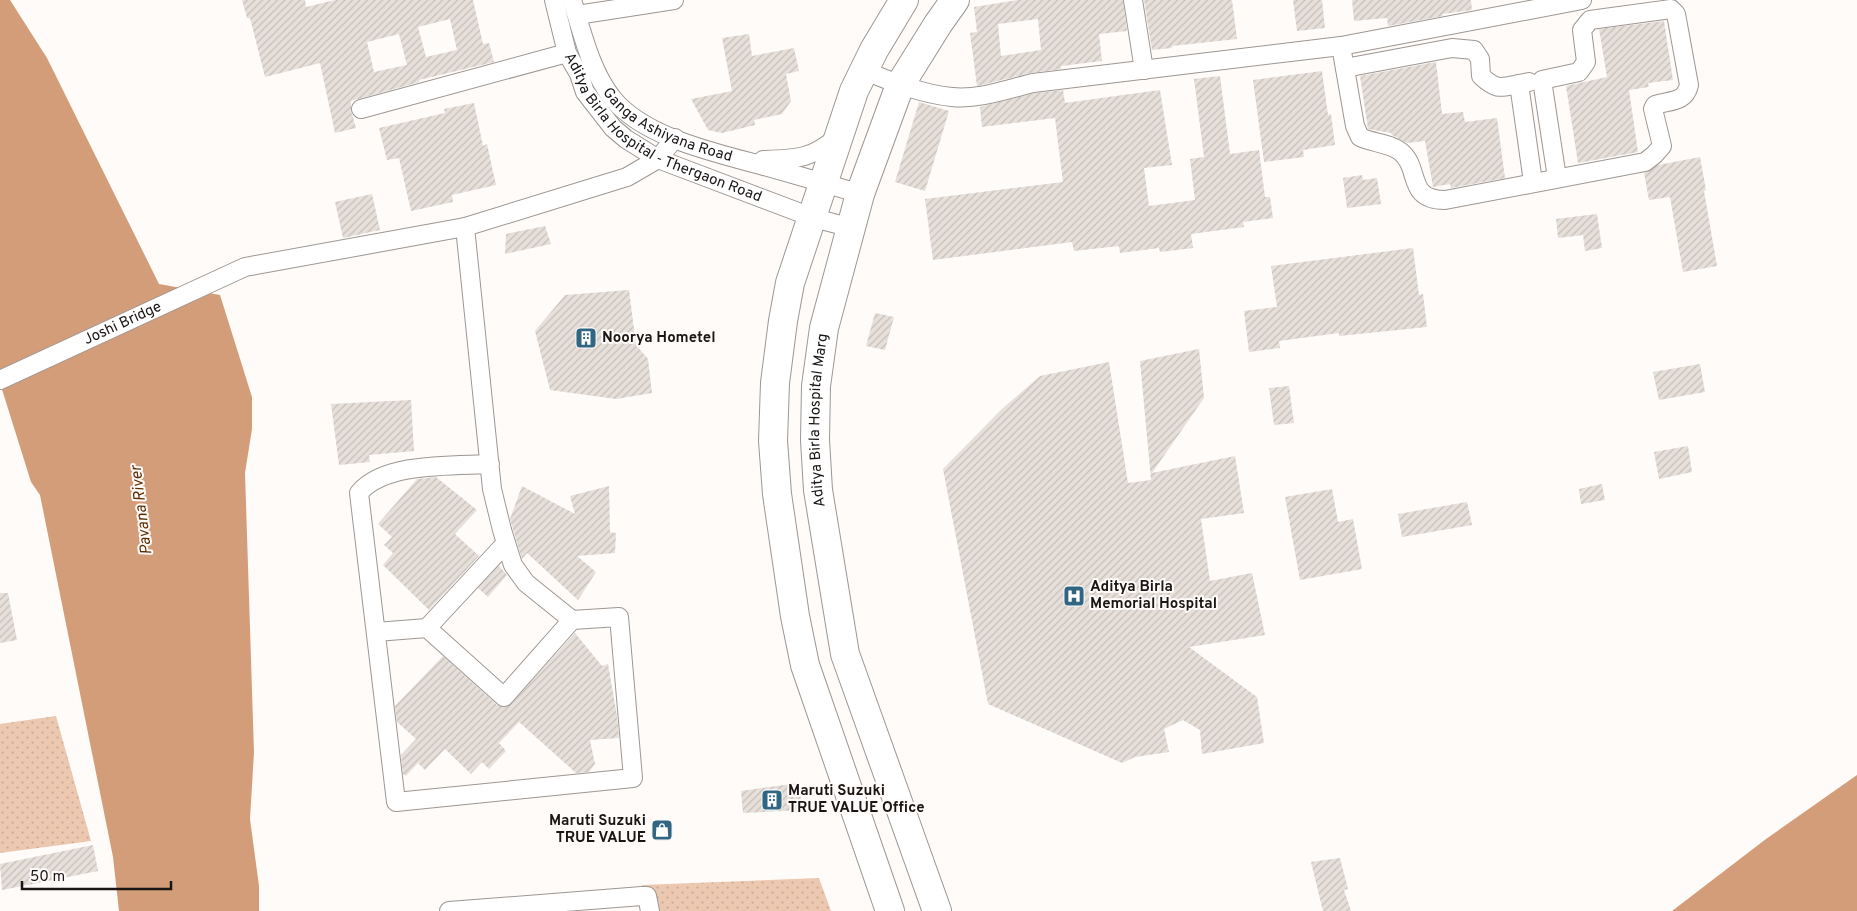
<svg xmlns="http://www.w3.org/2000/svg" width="1857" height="911" viewBox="0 0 1857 911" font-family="Overpass,sans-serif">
	<defs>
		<pattern id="green-dots" width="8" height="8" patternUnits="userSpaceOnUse" patternTransform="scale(1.25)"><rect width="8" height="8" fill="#edc8b0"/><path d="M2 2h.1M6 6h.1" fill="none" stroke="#cbab96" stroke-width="1.8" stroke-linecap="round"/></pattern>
		<pattern id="building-hatch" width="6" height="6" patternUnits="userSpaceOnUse" patternTransform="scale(1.25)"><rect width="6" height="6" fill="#e6dfda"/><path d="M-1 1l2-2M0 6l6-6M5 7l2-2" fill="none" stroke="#c5bfba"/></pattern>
	</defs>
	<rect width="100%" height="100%" fill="#fefbf9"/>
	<g fill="url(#green-dots)">
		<path d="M56,716L91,841L0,853V724Z"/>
		<path d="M819,878L831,911H647L642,885Z"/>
	</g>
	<g fill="#d39d79">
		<path d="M0,0H10L47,58L159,284L220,295L252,397V429L245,473L254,752L250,819L259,886V911H119L113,857L40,495L31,482L0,383Z"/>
		<path d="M1857,775V911H1672L1766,839Z"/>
	</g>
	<g fill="url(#building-hatch)" fill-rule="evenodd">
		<path d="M242,0H305L306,7L335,0H473L483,44L489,43L494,62L419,80V82L351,101V111L356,128L335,133L320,63L265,77L250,18H247ZM450,19L457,50L426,57L418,27ZM399,34L407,65L374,72L367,42Z"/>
		<path d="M1018,0H1123L1127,31L1099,34L1102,61L1061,66V69L1030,73L977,86L970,33L977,32L974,7ZM1038,19L1041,50L1001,56L998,24Z"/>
		<path d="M1144,0H1232L1237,39L1172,46V48L1152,50Z"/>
		<path d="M1293,0H1322L1325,28L1297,31Z"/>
		<path d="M1352,0H1471L1472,10L1442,14L1443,16L1388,26L1387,18L1354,21Z"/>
		<path d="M1664,21L1673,80L1648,83L1649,87L1629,90L1638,152L1578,163L1566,86L1607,77L1599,29Z"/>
		<path d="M749,34L752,56L794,48L799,71L786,74L791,101L782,114L754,120L755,125L722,133L708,130L691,99L732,91L722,38Z"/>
		<path d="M1436,62L1442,114L1463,112L1465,122L1497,118L1505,178L1451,188L1450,184L1433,187L1425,141L1407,143L1392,135L1391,133L1368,129L1360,76Z"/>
		<path d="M1322,71L1328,115L1331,114L1335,145L1303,150L1304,157L1264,162L1253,80Z"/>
		<path d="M1220,76L1230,154L1259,150L1265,197H1270L1273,218L1243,222L1244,227L1191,234L1193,248L1160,252L1159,248L1120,253L1119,246L1074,251L1072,242L933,260L925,199L1063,182L1055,118L982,127L980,107L1035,93L1063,90L1065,103L1160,90L1172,165L1144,168L1149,206L1195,200L1190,159L1204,157L1194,79Z"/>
		<path d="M919,102L949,111L925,191L895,182Z"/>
		<path d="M474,103L483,146L487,144L496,185L452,195L453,202L411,211L399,158L387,160L379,128L445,113L444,109Z"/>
		<path d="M1700,157L1706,190L1704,191L1717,266L1683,272L1670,197L1649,200L1644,173L1658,165Z"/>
		<path d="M1362,175L1363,180L1377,178L1381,204L1347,208L1343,178Z"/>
		<path d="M372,194L380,230L343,238L335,202Z"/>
		<path d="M1597,214L1602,248L1585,251L1583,235L1558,238L1556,219Z"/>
		<path d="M545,226L551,244L505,254L506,234Z"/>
		<path d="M1413,248L1419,295L1423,294L1427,327L1339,336V333L1279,341L1280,348L1249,352L1244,311L1277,307L1271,266Z"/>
		<path d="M629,290L636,345L648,359L652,393L616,399L550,390L535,331L565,295Z"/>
		<path d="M875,313L894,317L885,350L866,346Z"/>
		<path d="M1199,349L1204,398L1152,473L1235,456L1244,513L1201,519L1210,581L1252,573L1265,635L1189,647L1257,697L1264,743L1202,754L1200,730L1183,720L1164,729L1169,752L1135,757L1122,763L988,704L943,469L1002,409L1040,376L1109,362L1128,483L1151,480L1140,361Z"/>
		<path d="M1700,364L1705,392L1659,400L1653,372Z"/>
		<path d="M1289,386L1294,423L1274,425L1269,388Z"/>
		<path d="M411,400L414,451L369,455L370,462L339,465L331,404Z"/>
		<path d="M1688,446L1692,472L1659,479L1654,452Z"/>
		<path d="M436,477L477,510L455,534L479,556L429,610L383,565L393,553L384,545L392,537L378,524L417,479Z"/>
		<path d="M1602,484L1605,500L1581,504L1579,489Z"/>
		<path d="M522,486L575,514L570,496L609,486L610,532L616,533L615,553L577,556L596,572L578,600L527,553L522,559L510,519Z"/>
		<path d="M1332,489L1338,522L1353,519L1362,569L1300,580L1285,497Z"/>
		<path d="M1467,502L1472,525L1402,537L1398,514Z"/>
		<path d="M499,566L507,575L488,597L478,588Z"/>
		<path d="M0,593H8L17,640L0,643Z"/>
		<path d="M575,633L602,666L608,664L617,716L619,738L590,740L595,764L589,772L576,773L519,722L499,743L506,751L489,769L482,762L471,774L445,749L425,770L418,763L406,776L403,774L401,755L416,739L397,722L395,706L443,656L497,705L507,707Z"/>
		<path d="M798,783L803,810L743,813L741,791Z"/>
		<path d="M93,845L98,871L2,890L0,864Z"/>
		<path d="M1340,858L1348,889L1344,890L1351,911H1323L1311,862Z"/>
	</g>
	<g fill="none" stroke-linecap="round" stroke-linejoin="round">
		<g stroke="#9d9792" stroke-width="20">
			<g id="minor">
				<path id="s1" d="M554,0L567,53L579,74L585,92L613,128L626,139L658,159L814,218L852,228"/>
				<path id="s2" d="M572,0C582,32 591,72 613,99C645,138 717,153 764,166C796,175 828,184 860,194"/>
				<path d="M1133,0L1144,70"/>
				<path d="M577,15L674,0"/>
				<path d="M1341,46L1355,126L1360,137C1372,143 1390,143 1401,152C1421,169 1406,200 1445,200L1645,162L1654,155L1662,146L1653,109L1655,105C1670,100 1685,103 1689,85L1676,14L1671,9L1590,20L1582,30L1586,62L1579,72L1542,80L1557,178"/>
				<path d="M1345,68L1452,48L1474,50L1480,59L1481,76C1496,90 1500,88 1519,84"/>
				<path d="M863,70C892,82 921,94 952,97C978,100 1008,89 1033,83L1341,46L1582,0"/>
				<path d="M1529,82L1519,84L1533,182"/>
				<path d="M361,109L567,53"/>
				<path d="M763,160C796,159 813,159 838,136"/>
				<path d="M465,227L492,489L502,530L513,565L526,583L572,620L619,617L633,778L396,802L359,493C384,462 453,466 490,464"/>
				<path id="s3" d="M0,380L245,267L465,227L627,177L658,159L675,138"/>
				<path d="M427,628L506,543"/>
				<path d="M376,632L427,628L504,697L572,620"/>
				<path d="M449,911L642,896H647L650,911"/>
			</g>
		</g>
		<g stroke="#9d9792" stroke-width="30">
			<g id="primary">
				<path d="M890,911L805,665L795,616L777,494L773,441L775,383L783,321L790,283L854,91L874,50L904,0"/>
				<path id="s4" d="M937,911L845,654L818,490L815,440L816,386L824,328L860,194L900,85L938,24L955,0"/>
			</g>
		</g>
		<use href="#minor" stroke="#fff" stroke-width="18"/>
		<use href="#primary" stroke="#fff" stroke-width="28"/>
	</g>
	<defs>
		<g id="building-square" transform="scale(1.125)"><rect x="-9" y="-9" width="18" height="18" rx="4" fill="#316682" stroke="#fefbf9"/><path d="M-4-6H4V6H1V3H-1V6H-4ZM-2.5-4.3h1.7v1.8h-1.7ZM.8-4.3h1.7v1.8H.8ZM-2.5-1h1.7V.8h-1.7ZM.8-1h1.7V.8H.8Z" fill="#fff"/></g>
		<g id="hospital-square" transform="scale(1.125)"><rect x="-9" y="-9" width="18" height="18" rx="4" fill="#316682" stroke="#fefbf9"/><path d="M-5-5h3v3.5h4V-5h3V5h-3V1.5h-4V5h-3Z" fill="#fff"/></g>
		<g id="shop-square" transform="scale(1.125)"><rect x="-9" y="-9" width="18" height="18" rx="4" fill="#316682" stroke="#fefbf9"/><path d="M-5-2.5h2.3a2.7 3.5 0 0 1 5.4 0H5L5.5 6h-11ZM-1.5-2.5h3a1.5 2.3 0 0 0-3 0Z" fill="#fff"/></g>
	</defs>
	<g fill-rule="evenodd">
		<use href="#building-square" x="586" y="338"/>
		<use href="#hospital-square" x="1074" y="596"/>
		<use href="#building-square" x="772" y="800"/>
		<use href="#shop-square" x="662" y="830"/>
	</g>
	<g text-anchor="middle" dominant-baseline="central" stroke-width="4" stroke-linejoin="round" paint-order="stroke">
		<g font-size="15" fill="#191615" stroke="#fefbf9">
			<text stroke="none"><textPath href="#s2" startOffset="169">Ganga Ashiyana Road</textPath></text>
			<text stroke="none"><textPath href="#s1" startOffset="182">Aditya Birla Hospital - Thergaon Road</textPath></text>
			<text stroke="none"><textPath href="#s3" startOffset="135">Joshi Bridge</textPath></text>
			<text stroke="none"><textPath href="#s4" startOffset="509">Aditya Birla Hospital Marg</textPath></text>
		</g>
		<g font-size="15" font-weight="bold" fill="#191615" stroke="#fefbf9" text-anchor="start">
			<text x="602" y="338">Noorya Hometel</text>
			<text x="1090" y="587">Aditya Birla<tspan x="1090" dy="17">Memorial Hospital</tspan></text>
			<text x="788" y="791">Maruti Suzuki<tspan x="788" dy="17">TRUE VALUE Office</tspan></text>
			<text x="646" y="821" text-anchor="end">Maruti Suzuki<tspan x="646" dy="17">TRUE VALUE</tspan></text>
		</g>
		<g font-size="16" font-style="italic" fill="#5e2c00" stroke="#fefbf9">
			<text transform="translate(142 510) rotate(-97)">Pavana River</text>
		</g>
	</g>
	<path d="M22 881v8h149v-8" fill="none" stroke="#191615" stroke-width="2.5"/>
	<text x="30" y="881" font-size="15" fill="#191615" stroke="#fefbf9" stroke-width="4" paint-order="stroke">50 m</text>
</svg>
